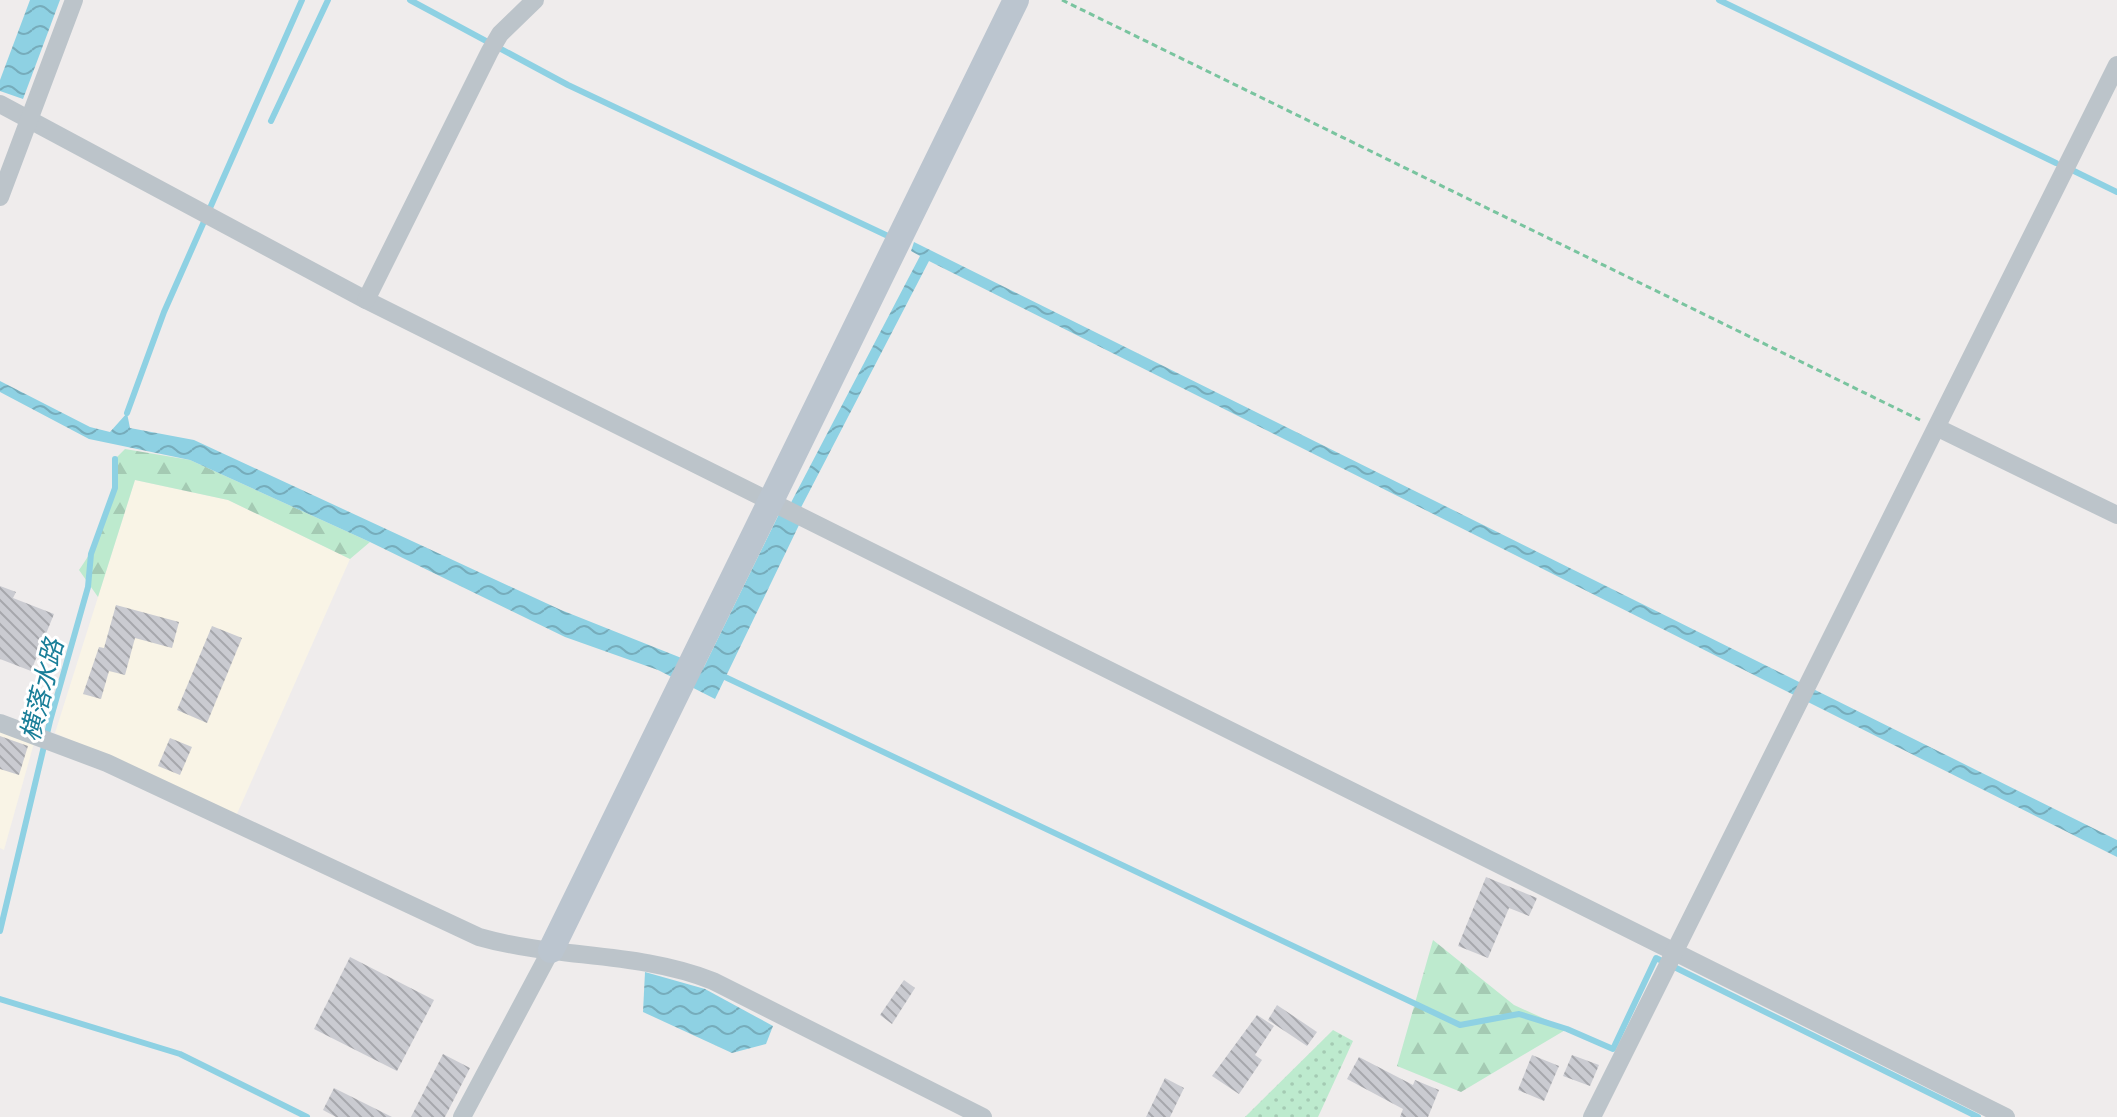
<svg xmlns="http://www.w3.org/2000/svg" width="2117" height="1117" viewBox="0 0 2117 1117" font-family="'Open Sans','Noto Sans JP',sans-serif">
	<defs>
		<pattern id="forest-firs" width="22" height="20" patternUnits="userSpaceOnUse" patternTransform="scale(2)"><rect width="22" height="20" fill="#bdeace"/><path d="M5 1l3.5 6h-7zM16 11l3.5 6h-7z" fill="#a4cab3"/></pattern>
		<pattern id="park-dots" width="8" height="8" patternUnits="userSpaceOnUse" patternTransform="scale(2)"><rect width="8" height="8" fill="#bdeace"/><path d="M2 2h.1M6 6h.1" fill="none" stroke="#a4cab3" stroke-width="1.8" stroke-linecap="round"/></pattern>
		<pattern id="water-waves" width="16" height="10" patternUnits="userSpaceOnUse" patternTransform="scale(2)"><rect width="16" height="10" fill="#8ed1e3"/><path d="M0 5q4-4 8 0t8 0" fill="none" stroke="#76acbb"/></pattern>
		<pattern id="building-back-hatch" width="6" height="6" patternUnits="userSpaceOnUse" patternTransform="scale(2)"><rect width="6" height="6" fill="#cacbd1"/><path d="M-1 5l2 2M0 0l6 6M5-1l2 2" fill="none" stroke="#a6a7ac"/></pattern>
	</defs>
	<rect width="100%" height="100%" fill="#efecec"/>
	<g fill="#f9f4e6">
		<path d="M135,480L228,500L350,559L236,816L55,733Z"/>
		<path d="M0,730L34,743L4,850L0,848Z"/>
	</g>
	<g fill="url(#forest-firs)">
		<path d="M125,449L190,460L370,542L350,559L228,500L135,480L98,597L79,570C102,539 114,497 115,459Z"/>
		<path d="M1433,940L1514,1005L1567,1029L1461,1092L1397,1066Z"/>
	</g>
	<path fill="url(#park-dots)" d="M1333,1030L1353,1041L1318,1117H1245Z"/>
	<g fill="url(#water-waves)">
		<path d="M30,0H60L23,99L0,91V80Z"/>
		<path d="M914,242L2117,840V857L929,261L794,521L799,525L715,699L658,670L565,637L370,542L190,460L89,439L0,392V381L90,427L110,432L127,413L130,428L194,440L561,610L704,667L779,514L784,516L920,256L911,251Z"/>
		<path d="M645,972L705,989L773,1026L766,1044L732,1053L643,1012Z"/>
	</g>
	<g fill="none" stroke-linecap="round" stroke-linejoin="round">
		<g stroke="#8ed1e3" stroke-width="6">
			<path d="M410,0L568,85L888,236"/>
			<path d="M1719,0L2056,163"/>
			<path d="M271,121L328,0"/>
			<path d="M2074,171L2117,192"/>
			<path d="M127,413L164,312L302,0"/>
			<path d="M725,677L1460,1025L1519,1014L1567,1029L1613,1049L1656,958L1978,1117"/>
			<path d="M0,931L50,721L88,587L91,554L115,488V459"/>
			<path d="M0,999L180,1054L307,1117"/>
		</g>
	</g>
	<g fill="url(#building-back-hatch)">
		<path d="M0,586L16,592L13,598L54,614L31,671L0,659Z"/>
		<path d="M116,605L179,622L172,648L135,638L125,675L109,671L101,699L83,694L99,647L104,648Z"/>
		<path d="M212,626L242,638L207,723L177,710Z"/>
		<path d="M0,736L28,746L19,775L0,769Z"/>
		<path d="M170,738L192,747L180,775L158,766Z"/>
		<path d="M1486,877L1537,898L1529,916L1509,908L1488,958L1458,946Z"/>
		<path d="M350,957L434,1000L397,1071L314,1029Z"/>
		<path d="M904,980L915,988L892,1024L880,1015Z"/>
		<path d="M1277,1005L1317,1032L1307,1046L1268,1020Z"/>
		<path d="M1257,1015L1274,1026L1255,1055L1262,1060L1239,1094L1212,1076Z"/>
		<path d="M443,1054L470,1068L445,1117H411Z"/>
		<path d="M1532,1055L1559,1066L1544,1101L1518,1090Z"/>
		<path d="M1572,1055L1599,1065L1590,1086L1563,1076Z"/>
		<path d="M1359,1057L1413,1085L1415,1080L1439,1090L1428,1117H1400L1403,1109L1347,1079Z"/>
		<path d="M1165,1078L1184,1088L1170,1117H1146Z"/>
		<path d="M334,1088L392,1117H336L323,1110Z"/>
	</g>
	<g fill="none" stroke-linecap="round" stroke-linejoin="round">
		<path stroke="#79c49f" stroke-width="3" stroke-dasharray="6 4" stroke-linecap="butt" d="M1062,0L1920,420"/>
		<g stroke="#bcc4ca" stroke-width="18">
			<path d="M0,104L366,300L2006,1117"/>
			<path d="M0,197L74,0"/>
			<path d="M366,300L490,51L500,34L535,0"/>
			<path d="M1938,428L2117,515"/>
			<path d="M0,723L107,763L479,937C556,959 638,951 713,981L983,1117"/>
			<path d="M462,1117L551,950"/>
			<path d="M1592,1117L2117,65"/>
		</g>
		<path stroke="#bbc5cf" stroke-width="26" d="M551,950L1016,0"/>
	</g>
	<g text-anchor="middle" dominant-baseline="central" stroke-width="6" stroke-linejoin="round" paint-order="stroke">
		<g font-size="26" font-style="italic" fill="#197e98" stroke="#fff">
			<text transform="translate(41 690) rotate(-76)">横落水路</text>
		</g>
	</g>
</svg>
